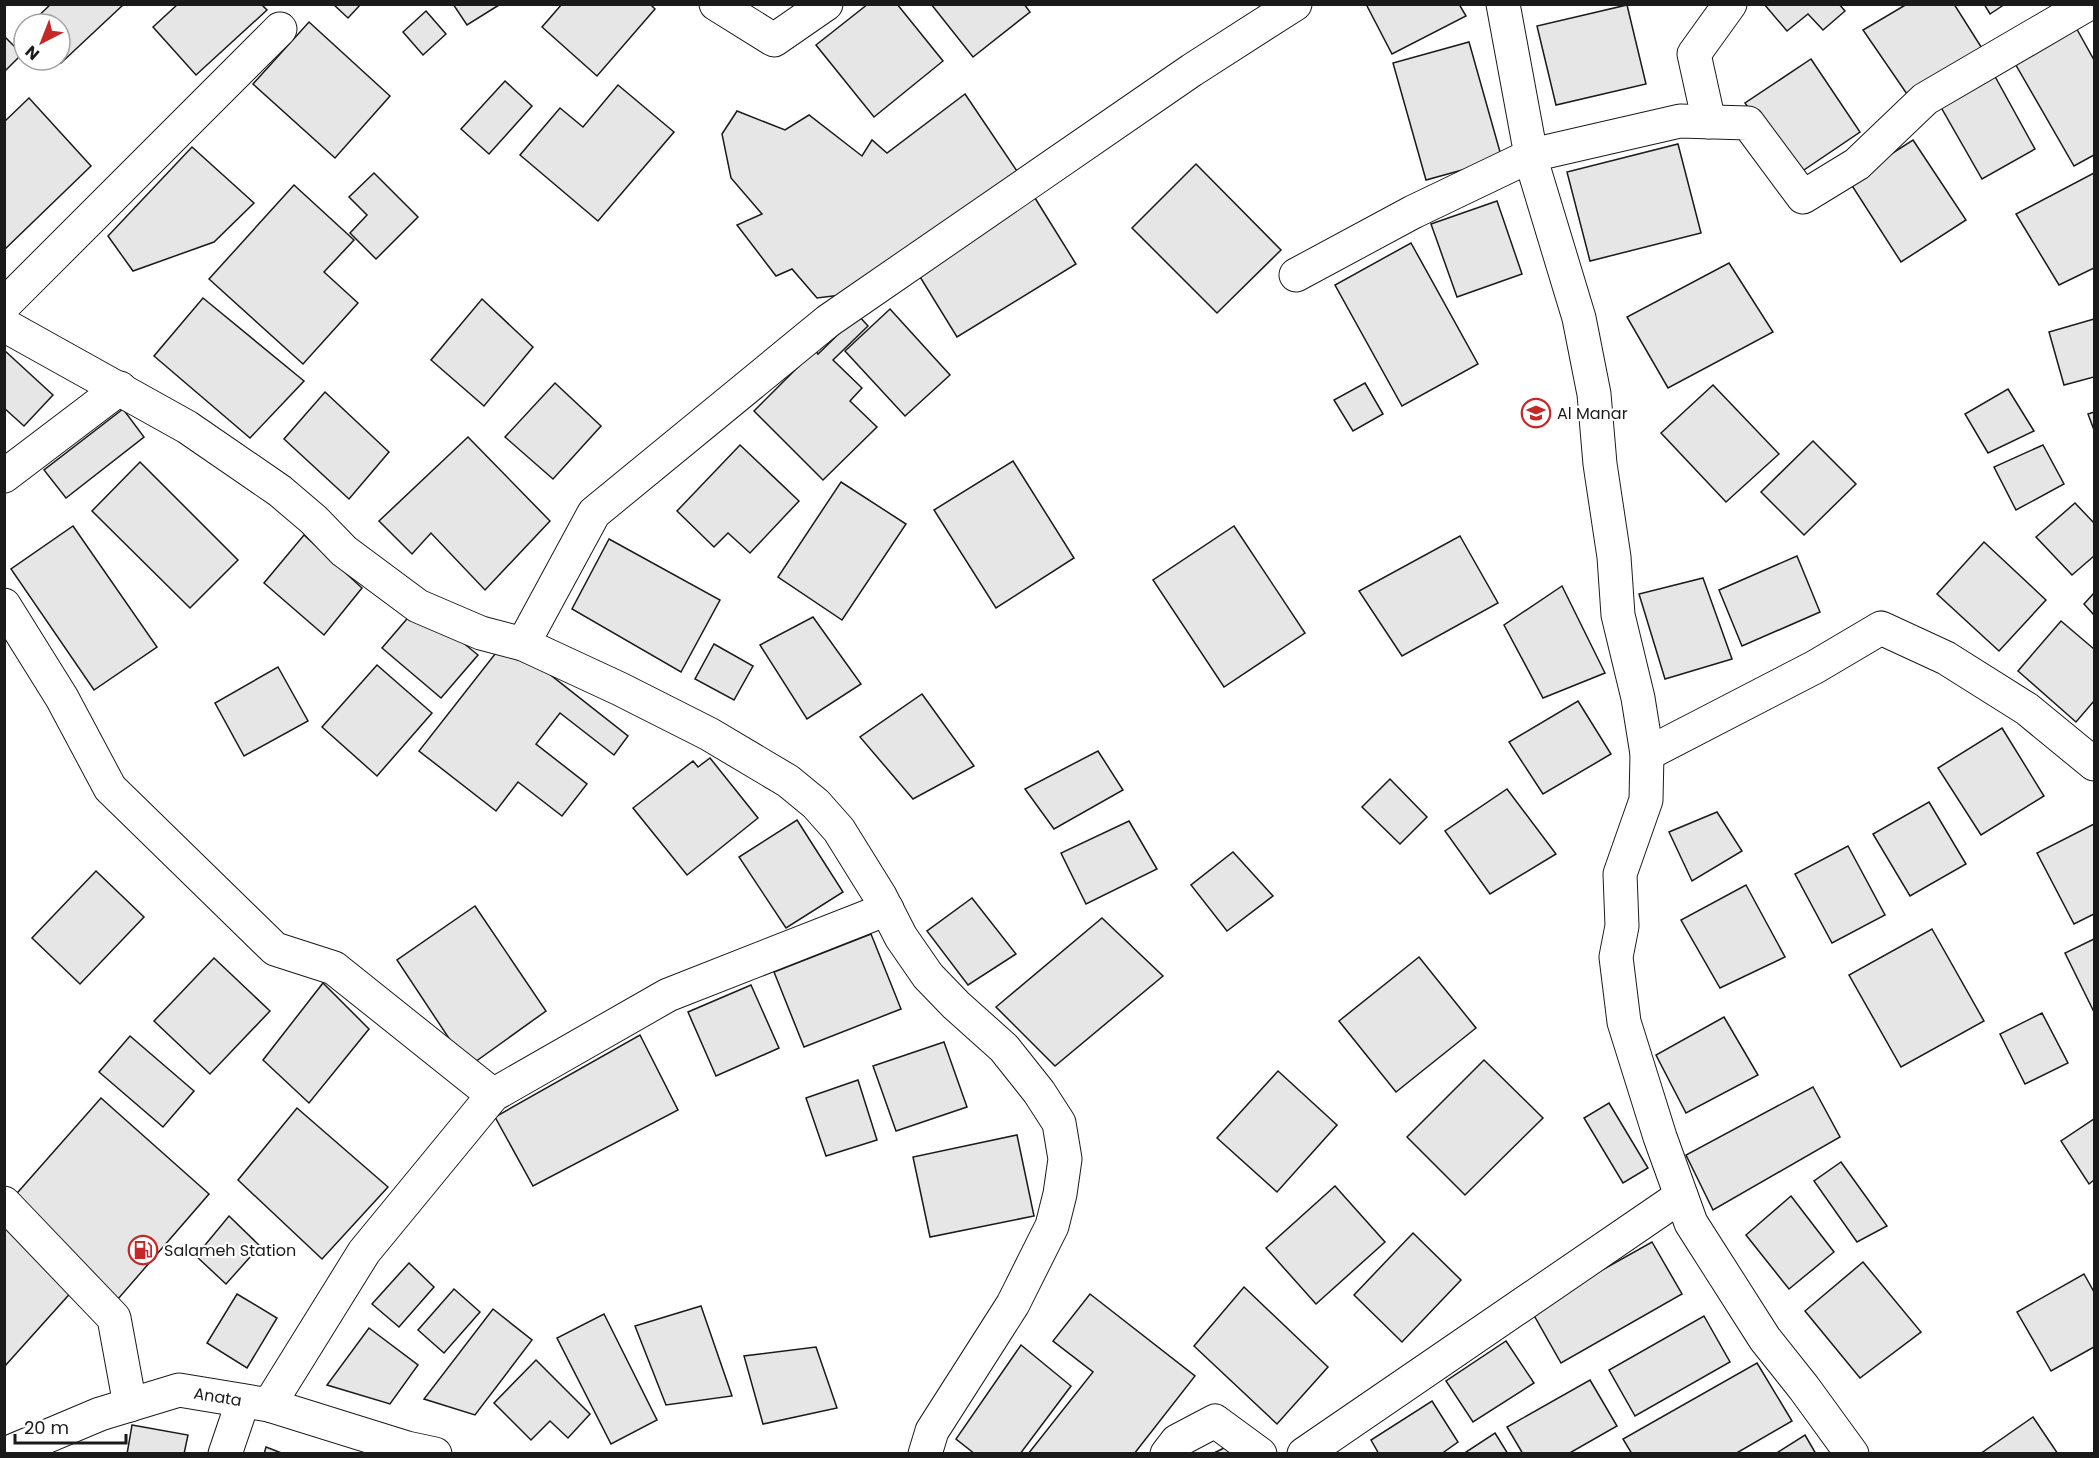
<svg xmlns="http://www.w3.org/2000/svg" width="2099" height="1458" viewBox="0 0 2099 1458" font-family="Poppins,sans-serif">
	<rect width="100%" height="100%" fill="#fff"/>
	<g fill="#e6e6e6" stroke="#1a1a1a" stroke-width="1.5">
		<path d="M51,4H124L61,63L58,60H60V24H30Z"/>
		<path d="M178,4H261L267,10L196,75L153,27Z"/>
		<path d="M333,4H361L348,18Z"/>
		<path d="M453,4H498L499,5L467,25Z"/>
		<path d="M562,4H650L655,9L597,76L542,27Z"/>
		<path d="M868,4H897L943,61L874,117L816,45Z"/>
		<path d="M931,4H1024L1030,12L973,57Z"/>
		<path d="M1366,4H1459L1466,16L1392,54Z"/>
		<path d="M1764,4H1839L1845,11L1823,30L1808,14L1787,31Z"/>
		<path d="M1907,4H1954L1985,53L1909,97L1863,30Z"/>
		<path d="M1984,4H2005L1990,14Z"/>
		<path d="M1627,5L1646,84L1556,105L1537,26Z"/>
		<path d="M426,11L446,34L423,55L403,32Z"/>
		<path d="M309,22L390,96L335,158L253,84Z"/>
		<path d="M2074,24L2094,60V155L2074,166L2013,60Z"/>
		<path d="M4,36L22,54L4,72Z"/>
		<path d="M1469,42L1502,159L1426,180L1393,63Z"/>
		<path d="M1811,59L1860,132L1795,176L1745,103Z"/>
		<path d="M1992,71L2035,149L1982,179L1938,102Z"/>
		<path d="M505,81L532,106L489,154L461,129Z"/>
		<path d="M618,85L674,132L598,221L520,155L560,108L583,127Z"/>
		<path d="M965,94L1017,171L849,294L817,298L792,269L776,276L737,225L762,214L731,178L722,134L737,111L785,130L809,115L862,156L872,140L887,153Z"/>
		<path d="M29,98L91,166L4,250V122Z"/>
		<path d="M1913,140L1966,220L1901,262L1849,181Z"/>
		<path d="M1678,144L1701,233L1590,261L1567,172Z"/>
		<path d="M192,147L254,203L214,242L133,271L108,236Z"/>
		<path d="M1196,164L1281,250L1217,313L1132,228Z"/>
		<path d="M374,173L418,217L376,259L350,233L367,215L349,197Z"/>
		<path d="M2094,173V268L2059,285L2016,214Z"/>
		<path d="M294,185L354,240L324,272L358,303L303,364L209,279Z"/>
		<path d="M1035,198L1076,264L957,337L917,272Z"/>
		<path d="M1497,201L1522,274L1457,297L1431,224Z"/>
		<path d="M1411,243L1478,364L1402,406L1335,285Z"/>
		<path d="M1729,263L1773,332L1668,388L1627,317Z"/>
		<path d="M203,298L304,381L250,438L154,356Z"/>
		<path d="M482,299L533,347L484,406L431,360Z"/>
		<path d="M890,309L950,375L905,416L845,351Z"/>
		<path d="M858,315L868,326L833,360L862,388L850,401L877,427L823,480L754,411L815,350L818,354Z"/>
		<path d="M2094,319V377L2064,385L2049,332Z"/>
		<path d="M4,350L53,395L24,426L4,408Z"/>
		<path d="M555,383L601,426L553,479L505,437Z"/>
		<path d="M1365,383L1383,414L1353,431L1334,400Z"/>
		<path d="M1713,385L1779,454L1726,502L1661,433Z"/>
		<path d="M2008,389L2034,431L1988,453L1965,414Z"/>
		<path d="M325,392L389,452L349,499L284,439Z"/>
		<path d="M123,409L144,437L66,498L44,470Z"/>
		<path d="M2094,412V430L2088,414Z"/>
		<path d="M468,437L550,521L485,590L431,533L412,554L379,521Z"/>
		<path d="M1813,441L1856,484L1804,535L1761,492Z"/>
		<path d="M740,445L799,501L750,553L728,533L714,547L677,511Z"/>
		<path d="M2043,445L2064,484L2016,510L1994,467Z"/>
		<path d="M1013,461L1074,558L996,608L934,510Z"/>
		<path d="M140,462L238,560L190,608L92,511Z"/>
		<path d="M841,482L906,524L842,620L778,577Z"/>
		<path d="M2075,503L2094,523V556L2072,575L2036,537Z"/>
		<path d="M73,526L157,647L94,690L11,569Z"/>
		<path d="M1234,526L1305,633L1224,687L1153,580Z"/>
		<path d="M304,535L362,588L324,635L264,583Z"/>
		<path d="M1460,536L1498,603L1402,656L1359,591Z"/>
		<path d="M609,539L720,600L681,672L572,609Z"/>
		<path d="M1984,542L2046,600L1999,651L1937,594Z"/>
		<path d="M1797,556L1820,612L1742,646L1719,590Z"/>
		<path d="M1703,578L1732,659L1665,679L1639,594Z"/>
		<path d="M1562,586L1605,673L1543,698L1504,625Z"/>
		<path d="M2094,593V615L2084,604Z"/>
		<path d="M418,606L478,655L441,698L382,648Z"/>
		<path d="M813,617L861,684L807,719L760,645Z"/>
		<path d="M2061,621L2094,649V701L2076,722L2018,671Z"/>
		<path d="M506,640L628,736L614,755L560,713L536,744L587,784L562,816L518,782L496,811L419,751Z"/>
		<path d="M714,644L753,666L734,700L695,679Z"/>
		<path d="M377,665L432,713L377,776L322,727Z"/>
		<path d="M278,667L308,721L244,756L215,703Z"/>
		<path d="M922,694L974,766L913,799L860,737Z"/>
		<path d="M1578,701L1611,754L1543,794L1509,742Z"/>
		<path d="M2002,728L2044,796L1981,835L1938,768Z"/>
		<path d="M1098,751L1123,790L1054,829L1025,789Z"/>
		<path d="M710,758L758,818L687,875L633,808L693,761L698,767Z"/>
		<path d="M1390,779L1427,817L1400,844L1362,807Z"/>
		<path d="M1507,789L1556,854L1490,894L1445,831Z"/>
		<path d="M1929,802L1966,864L1910,896L1873,834Z"/>
		<path d="M1717,812L1742,851L1692,881L1669,832Z"/>
		<path d="M797,820L843,892L786,928L739,857Z"/>
		<path d="M1129,821L1157,869L1086,904L1061,853Z"/>
		<path d="M2094,824V914L2074,924L2037,853Z"/>
		<path d="M1848,846L1885,915L1832,943L1795,874Z"/>
		<path d="M1233,852L1273,896L1227,931L1191,885Z"/>
		<path d="M96,871L144,917L80,984L32,938Z"/>
		<path d="M1746,885L1785,957L1720,988L1681,920Z"/>
		<path d="M972,898L1016,954L968,985L927,931Z"/>
		<path d="M475,906L546,1011L468,1067L397,960Z"/>
		<path d="M1102,918L1163,976L1055,1066L996,1007Z"/>
		<path d="M1932,929L1984,1021L1901,1067L1849,975Z"/>
		<path d="M871,934L901,1009L804,1047L774,972Z"/>
		<path d="M2094,939V1012L2065,953Z"/>
		<path d="M1419,957L1476,1028L1396,1092L1339,1021Z"/>
		<path d="M214,958L270,1011L210,1074L154,1021Z"/>
		<path d="M323,983L369,1029L309,1103L263,1060Z"/>
		<path d="M751,985L779,1048L716,1076L688,1012Z"/>
		<path d="M2042,1013L2068,1063L2025,1084L2000,1034Z"/>
		<path d="M1724,1017L1758,1075L1686,1113L1656,1055Z"/>
		<path d="M640,1035L678,1110L533,1186L495,1117Z"/>
		<path d="M130,1036L194,1091L163,1127L99,1072Z"/>
		<path d="M944,1042L967,1107L896,1131L873,1066Z"/>
		<path d="M1484,1060L1543,1118L1465,1195L1407,1137Z"/>
		<path d="M1278,1071L1337,1125L1277,1192L1217,1138Z"/>
		<path d="M858,1080L877,1140L826,1156L806,1098Z"/>
		<path d="M1813,1087L1840,1137L1713,1210L1686,1155Z"/>
		<path d="M101,1098L209,1194L118,1299L11,1200Z"/>
		<path d="M1609,1103L1648,1168L1623,1183L1584,1118Z"/>
		<path d="M297,1108L388,1187L322,1259L238,1180Z"/>
		<path d="M2094,1119V1180L2089,1184L2061,1141Z"/>
		<path d="M1017,1135L1034,1216L930,1237L913,1157Z"/>
		<path d="M1841,1162L1887,1226L1857,1242L1814,1181Z"/>
		<path d="M1335,1186L1385,1242L1316,1304L1266,1248Z"/>
		<path d="M1791,1196L1834,1252L1789,1289L1746,1235Z"/>
		<path d="M229,1216L260,1246L226,1284L196,1256Z"/>
		<path d="M8,1226L75,1288L4,1367V1230Z"/>
		<path d="M1413,1233L1461,1280L1402,1342L1354,1295Z"/>
		<path d="M1652,1242L1682,1294L1561,1363L1531,1310Z"/>
		<path d="M1863,1262L1921,1332L1860,1378L1805,1311Z"/>
		<path d="M409,1263L434,1287L399,1327L372,1304Z"/>
		<path d="M2084,1274L2094,1292V1347L2051,1371L2017,1312Z"/>
		<path d="M1244,1287L1328,1367L1277,1424L1194,1346Z"/>
		<path d="M454,1289L480,1312L444,1353L418,1330Z"/>
		<path d="M237,1294L277,1318L247,1368L207,1343Z"/>
		<path d="M1090,1294L1195,1376L1134,1454H1028L1093,1372L1053,1341Z"/>
		<path d="M701,1306L732,1396L666,1405L635,1326Z"/>
		<path d="M493,1309L532,1340L475,1415L424,1399Z"/>
		<path d="M604,1314L657,1420L611,1444L557,1338Z"/>
		<path d="M1704,1316L1730,1362L1635,1416L1609,1370Z"/>
		<path d="M369,1328L418,1365L390,1404L327,1385Z"/>
		<path d="M1506,1341L1534,1383L1473,1422L1446,1381Z"/>
		<path d="M1021,1345L1071,1386L1020,1454H975L956,1439Z"/>
		<path d="M816,1347L837,1408L763,1424L744,1356Z"/>
		<path d="M536,1360L590,1414L568,1438L550,1421L531,1440L494,1403Z"/>
		<path d="M1757,1363L1792,1421L1735,1454H1632L1623,1439Z"/>
		<path d="M1590,1380L1617,1426L1568,1454H1523L1507,1427Z"/>
		<path d="M1432,1401L1458,1442L1441,1454H1379L1371,1440Z"/>
		<path d="M2033,1417L2058,1454H1980Z"/>
		<path d="M132,1425L188,1435L184,1454H127Z"/>
		<path d="M1495,1433L1508,1454H1463Z"/>
		<path d="M1805,1435L1816,1454H1775Z"/>
		<path d="M266,1447L284,1454H264Z"/>
		<path d="M1226,1447L1234,1454H1212Z"/>
	</g>
	<g fill="none" stroke-linecap="round" stroke-linejoin="round">
		<g stroke="#1a1a1a" stroke-width="35">
			<g id="minor">
				<path d="M716,4L774,40L826,4"/>
				<path d="M1503,4L1533,166L1579,318L1594,394L1600,464L1614,557L1618,615L1638,698L1647,754L1646,800L1620,874L1622,926L1616,957L1624,1022L1660,1137L1691,1223L1765,1339L1804,1388L1852,1454"/>
				<path d="M1709,122L1694,54L1730,4"/>
				<path d="M1296,275L1413,212L1532,155L1680,121L1748,123L1803,197L1857,164L1925,99L2088,4"/>
				<path d="M4,305L280,29"/>
				<path d="M4,325L187,427L280,491L314,520L344,551L418,606L481,633L523,644L620,689L709,734L788,781L816,804L839,830L880,896L901,937L928,976L956,1005L1004,1048L1039,1092L1059,1123L1065,1159L1060,1194L1052,1226L1013,1304L932,1431L925,1454"/>
				<path d="M4,476L120,388"/>
				<path d="M4,605L62,698L110,788L275,949L334,968L493,1095"/>
				<path d="M523,644L594,513L828,321L1192,70L1295,4"/>
				<path d="M1647,754L1815,667L1881,628L1946,658L2027,709L2094,764"/>
				<path d="M4,1203L114,1318L130,1405"/>
				<path d="M269,1405L364,1252L493,1095L668,995L887,909"/>
				<path d="M225,1454L243,1401"/>
				<path d="M1167,1454L1177,1441L1215,1421L1260,1454"/>
				<path d="M1304,1454L1681,1196"/>
			</g>
		</g>
		<g stroke="#1a1a1a" stroke-width="35">
			<g id="tertiary">
				<path id="s1" d="M5,1454L100,1414L179,1390L269,1405L407,1448L435,1454"/>
			</g>
		</g>
		<use href="#minor" stroke="#fff" stroke-width="33"/>
		<use href="#tertiary" stroke="#fff" stroke-width="33"/>
	</g>
	<defs>
		<g id="school-ring" transform="scale(1.5)"><circle r="9.5" fill="#fff" stroke="#c62828" stroke-width="1.5"/><path d="M0-5L7-2L0 1L-7-2ZM-4 1L0 2.5L4 1V4Q0 6-4 4Z" fill="#c62828"/></g>
		<g id="fuel-ring" transform="scale(1.5)"><circle r="9.5" fill="#fff" stroke="#c62828" stroke-width="1.5"/><path d="M-5.5-6h7V0h2V4h1.3V-2.5L3-4.5l.8-.8L6-3V5H2.5V1h-1V6h-7ZM-4.2-4.7v3.2H.2V-4.7Z" fill="#c62828"/></g>
	</defs>
	<g fill-rule="evenodd">
		<use href="#school-ring" x="1536" y="413"/>
		<use href="#fuel-ring" x="143" y="1250"/>
	</g>
	<g text-anchor="middle" dominant-baseline="central" stroke-width="4.5" stroke-linejoin="round" paint-order="stroke">
		<g font-size="16" fill="#1a1a1a" stroke="#fff" text-anchor="start">
			<text x="1557" y="413">Al Manar</text>
			<text x="164" y="1250">Salameh Station</text>
		</g>
		<g font-size="16" fill="#1a1a1a" stroke="#fff">
			<text stroke="none"><textPath href="#s1" startOffset="225">Anata</textPath></text>
		</g>
	</g>
	<rect width="2099" height="1458" fill="none" stroke="#1a1a1a" stroke-width="12"/>
	<g transform="translate(42 42) rotate(222)"><circle r="28" fill="#ffffff" stroke="#a3a3a3" stroke-width="1.5"/>
	<path d="M0-4.5L10 22L0 15L-10 22Z" fill="#c62828"/>
	<text y="-9" font-size="16" font-weight="bold" text-anchor="middle" fill="#1a1a1a">N</text>
	</g>
	<path d="M15 1434v9h111v-9" fill="none" stroke="#1a1a1a" stroke-width="3"/>
	<text x="24" y="1434" font-size="18" fill="#1a1a1a" stroke="#ffffff" stroke-width="4.5" paint-order="stroke">20 m</text>
</svg>
